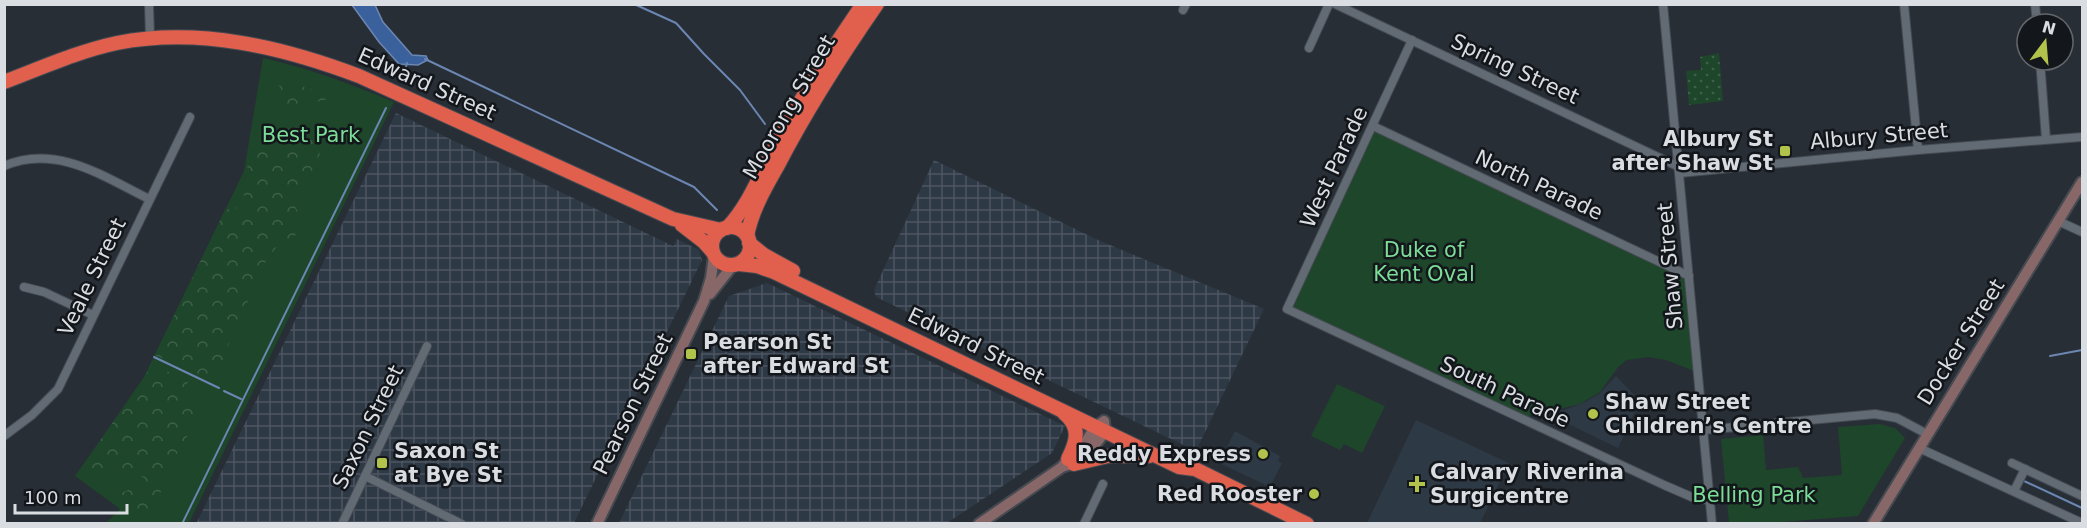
<svg xmlns="http://www.w3.org/2000/svg" width="2087" height="528" viewBox="0 0 2087 528" font-family="'DejaVu Sans',sans-serif">
	<defs>
		<pattern id="industrial-grid" width="8" height="8" patternUnits="userSpaceOnUse" patternTransform="scale(1.5)"><rect width="8" height="8" fill="#2e3946"/><path d="M0 4h8M4 0v8" fill="none" stroke="#4c5561"/></pattern>
		<pattern id="forest-crowns" width="20" height="18" patternUnits="userSpaceOnUse" patternTransform="scale(1.5)"><rect width="20" height="18" fill="#1e462a"/><path d="M2 6a3 3 0 1 1 6 0M12 15a3 3 0 1 1 6 0" fill="none" stroke="#3e6049"/></pattern>
		<pattern id="garden-dots" width="8" height="8" patternUnits="userSpaceOnUse" patternTransform="scale(1.5)"><rect width="8" height="8" fill="#1e462a"/><path d="M2 2h.1M6 6h.1" fill="none" stroke="#3e6049" stroke-width="1.8" stroke-linecap="round"/></pattern>
	</defs>
	<rect width="100%" height="100%" fill="#272e36"/>
	<g fill="#2e3946">
		<path d="M1616,376L1640,401L1618,448L1554,417L1553,412L1567,409L1587,401L1599,394Z"/>
		<path d="M1416,420L1509,463L1480,523H1367Z"/>
		<path d="M1235,431L1280,456L1278,461L1282,463L1270,487L1219,463Z"/>
	</g>
	<g fill="url(#industrial-grid)">
		<path d="M396,113L673,246L677,239L699,250L702,260L574,523L196,524Z"/>
		<path d="M934,160L1098,240L1264,309L1196,451L876,297L874,290Z"/>
		<path d="M767,283L1065,426L1052,453L947,523H619L729,296Z"/>
	</g>
	<g fill="#1e462a">
		<path d="M263,58C308,68 351,84 394,102L189,523H106L120,509L75,476L140,385L244,171Z"/>
		<path d="M1373,126L1689,276L1694,371L1666,360L1648,357L1627,360L1619,366L1600,392L1580,404L1546,412H1535L1524,421L1287,309Z"/>
		<path d="M1337,384L1385,406L1362,453L1344,444L1340,450L1311,436Z"/>
		<path d="M1879,424L1895,428L1905,438L1858,516L1770,523H1729L1721,439L1763,435L1766,470L1798,467L1803,478L1842,475L1838,427Z"/>
	</g>
	<g fill="url(#forest-crowns)">
		<path d="M282,81L339,97L265,113Z"/>
		<path d="M338,116L295,206L302,221L294,238L278,245L266,261L225,352L220,371L213,381L155,355L226,208L265,228V219L235,208L238,202L245,199L242,190L247,167L272,133Z"/>
		<path d="M153,364L187,381L198,406L184,445L167,466L164,486L143,523H136L133,516L135,508L120,505L121,493L146,483L143,477L79,471Z"/>
	</g>
	<path fill="url(#garden-dots)" d="M1719,53L1723,101L1689,105L1686,71L1701,70L1700,57Z"/>
	<path fill="#3b619d" stroke="#6b86b2" stroke-width="1.5" d="M352,5H375L383,22L412,55L426,56L428,60L418,65L399,64L379,42Z"/>
	<g fill="none" stroke-linecap="round" stroke-linejoin="round">
		<g stroke="#6b86b2" stroke-width="2">
			<path d="M634,4L676,23L704,54L740,90L765,124"/>
			<path d="M425,59L694,187L717,210"/>
			<path d="M402,81L407,63"/>
			<path d="M2050,356L2082,350"/>
			<path d="M154,357L219,388"/>
			<path d="M224,391L241,399"/>
			<path d="M2024,481L2082,508"/>
			<path d="M182,524L386,108"/>
		</g>
		<g stroke="#454a51" stroke-width="10">
			<g id="street">
				<path d="M149,4L150,38"/>
				<path d="M1335,4L1679,167"/>
				<path d="M1663,4L1712,524"/>
				<path d="M1904,4L1918,150"/>
				<path d="M2035,4L2037,24"/>
				<path d="M1183,10L1186,4"/>
				<path d="M1412,40L1287,309L1664,485L1694,498L1709,500"/>
				<path d="M1309,48L1329,4"/>
				<path d="M2040,60L2046,139"/>
				<path d="M1373,126L1689,276"/>
				<path d="M4,166C56,143 104,177 149,199"/>
				<path d="M1680,173L1918,150L2082,137"/>
				<path d="M2058,221L2082,232"/>
				<path d="M24,287L44,292L93,315"/>
				<path d="M1704,430L1875,414L1897,418L1927,434"/>
				<path d="M4,436L32,415L58,389L190,117"/>
				<path d="M1919,448L2082,523"/>
				<path d="M2012,463L2082,496"/>
				<path d="M365,476L462,524"/>
				<path d="M2014,491L2025,469"/>
				<path d="M342,524L427,346"/>
				<path d="M1084,524L1103,484"/>
			</g>
		</g>
		<g stroke="#454a51" stroke-width="14">
			<g id="secondary">
				<path d="M710,294L733,265"/>
				<path d="M597,524L704,301L711,278L714,256"/>
				<path d="M979,524L1062,467C1083,461 1093,449 1105,431L1104,421C1090,429 1090,439 1080,450C1074,457 1067,460 1062,467"/>
				<path d="M1873,524L2082,182"/>
			</g>
		</g>
		<g stroke="#454a51" stroke-width="16">
			<g id="highway">
				<path d="M4,82C41,68 79,51 117,43C199,27 282,47 359,76L673,219L721,230"/>
				<path d="M682,225L704,242L712,251"/>
				<circle cx="731" cy="246" r="19"/>
				<path d="M727,228C752,202 764,164 782,133C807,89 834,46 863,4"/>
				<path d="M747,236C752,210 765,188 778,165C807,109 841,56 877,4"/>
				<path d="M749,243L764,255L793,271"/>
				<path d="M739,264L757,266L774,272L1179,467L1195,469L1307,524"/>
				<path d="M1064,413C1081,427 1077,441 1068,459"/>
				<path d="M1074,464L1108,456H1149"/>
			</g>
		</g>
		<use href="#street" stroke="#626a74" stroke-width="8"/>
		<use href="#secondary" stroke="#886768" stroke-width="10"/>
		<use href="#highway" stroke="#e15f4d" stroke-width="14"/>
	</g>
	<g fill="#b2c34c" stroke="#13161a" stroke-width="2">
		<rect x="1779" y="145" width="12" height="12" rx="3"/>
		<rect x="685" y="348" width="12" height="12" rx="3"/>
		<circle cx="1593" cy="414" r="6"/>
		<circle cx="1263" cy="454" r="6"/>
		<rect x="376" y="457" width="12" height="12" rx="3"/>
		<path d="M1414 475h6v6h6v6h-6v6h-6v-6h-6v-6h6z"/>
		<circle cx="1314" cy="494" r="6"/>
	</g>
	<g text-anchor="middle" dominant-baseline="central" stroke-width="5" stroke-linejoin="round" paint-order="stroke">
		<g font-size="21" fill="#dadee3" stroke="#13161a">
			<text transform="translate(1515 69) rotate(25)">Spring Street</text>
			<text transform="translate(427 84) rotate(24)">Edward Street</text>
			<text transform="translate(789 107) rotate(-60)">Moorong Street</text>
			<text transform="translate(1879 136) rotate(-5)">Albury Street</text>
			<text transform="translate(1334 167) rotate(-65)">West Parade</text>
			<text transform="translate(1539 185) rotate(25)">North Parade</text>
			<text transform="translate(1670 266) rotate(-95)">Shaw Street</text>
			<text transform="translate(92 277) rotate(-64)">Veale Street</text>
			<text transform="translate(1961 342) rotate(-58)">Docker Street</text>
			<text transform="translate(976 346) rotate(26)">Edward Street</text>
			<text transform="translate(1505 392) rotate(25)">South Parade</text>
			<text transform="translate(633 404) rotate(-64)">Pearson Street</text>
			<text transform="translate(368 427) rotate(-64)">Saxon Street</text>
		</g>
		<g font-size="21" fill="#7bdd97" stroke="#13161a">
			<text x="311" y="135">Best Park</text>
			<text x="1424" y="250">Duke of<tspan x="1424" dy="24">Kent Oval</tspan></text>
			<text x="1754" y="495">Belling Park</text>
		</g>
		<g font-size="21" font-weight="bold" fill="#dadee3" stroke="#13161a" text-anchor="start">
			<text x="1773" y="139" text-anchor="end">Albury St<tspan x="1773" dy="24">after Shaw St</tspan></text>
			<text x="703" y="342">Pearson St<tspan x="703" dy="24">after Edward St</tspan></text>
			<text x="1605" y="402">Shaw Street<tspan x="1605" dy="24">Children’s Centre</tspan></text>
			<text x="394" y="451">Saxon St<tspan x="394" dy="24">at Bye St</tspan></text>
			<text x="1251" y="454" text-anchor="end">Reddy Express</text>
			<text x="1430" y="472">Calvary Riverina<tspan x="1430" dy="24">Surgicentre</tspan></text>
			<text x="1302" y="494" text-anchor="end">Red Rooster</text>
		</g>
	</g>
	<rect width="2087" height="528" fill="none" stroke="#dadee3" stroke-width="12"/>
	<g transform="translate(2045 42) rotate(16)"><circle r="28" fill="#13161a" stroke="#63666a" stroke-width="1.5"/>
	<path d="M0-4.5L10 22L0 15L-10 22Z" fill="#b2c34c"/>
	<text y="-9" font-size="16" font-weight="bold" text-anchor="middle" fill="#dadee3">N</text>
	</g>
	<path d="M15 504v9h112v-9" fill="none" stroke="#dadee3" stroke-width="3"/>
	<text x="24" y="504" font-size="18" fill="#dadee3" stroke="#13161a" stroke-width="4.5" paint-order="stroke">100 m</text>
</svg>
